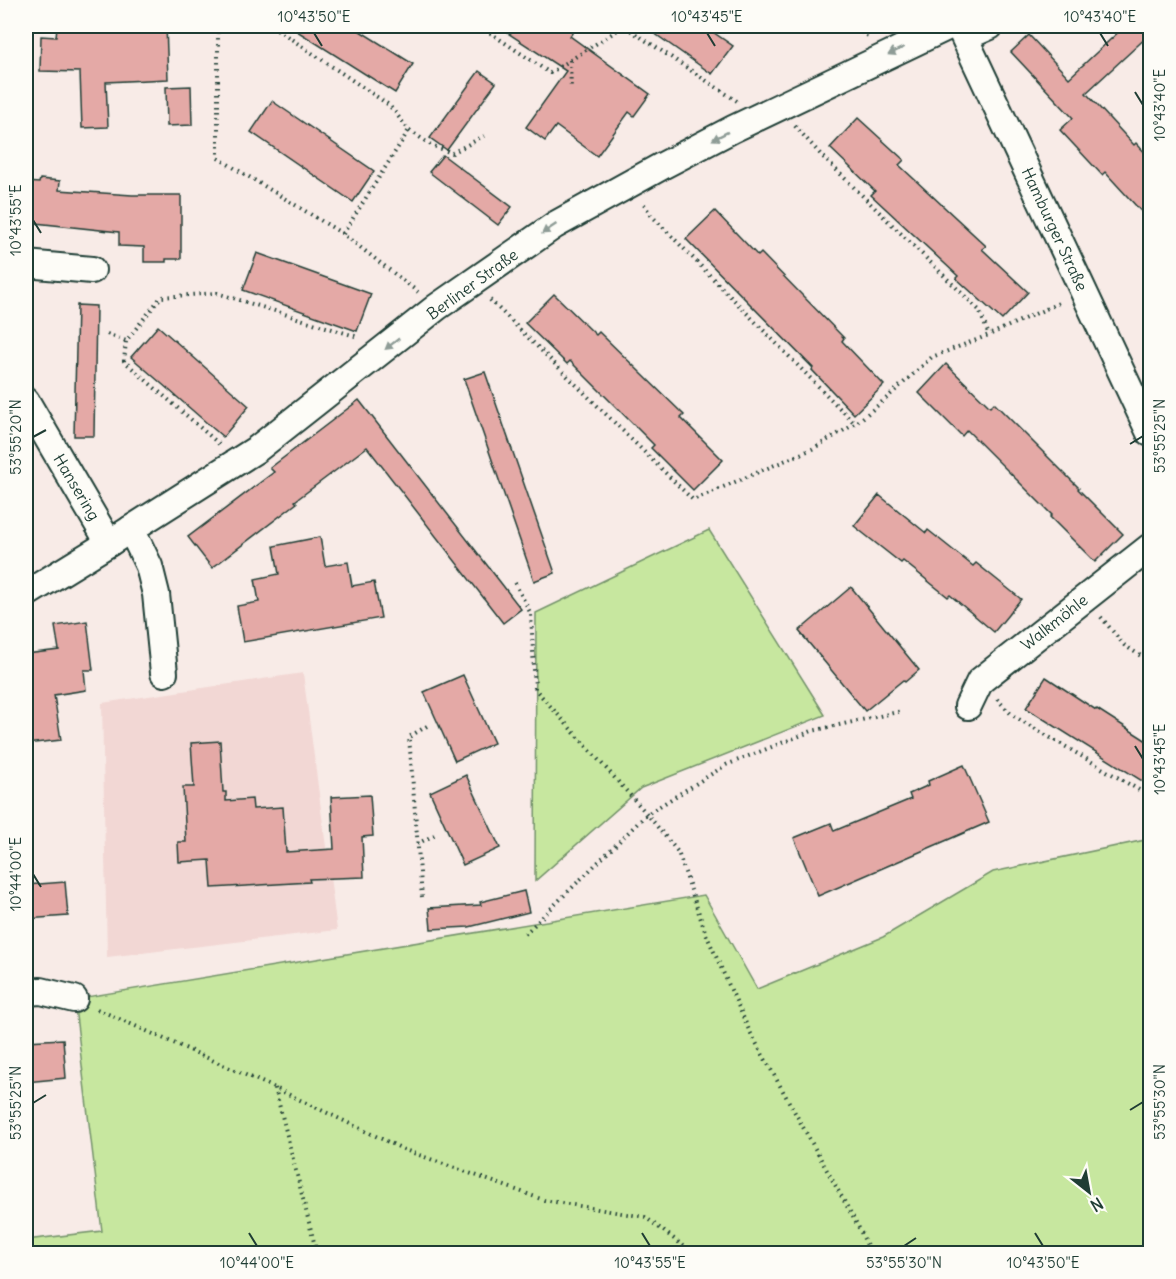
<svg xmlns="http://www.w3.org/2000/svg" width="1176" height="1279" viewBox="0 0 1176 1279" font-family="Delius,sans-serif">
	<rect width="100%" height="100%" fill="#f8ebe7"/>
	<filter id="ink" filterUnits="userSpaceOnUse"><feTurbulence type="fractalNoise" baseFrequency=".0167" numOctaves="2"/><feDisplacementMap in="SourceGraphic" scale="12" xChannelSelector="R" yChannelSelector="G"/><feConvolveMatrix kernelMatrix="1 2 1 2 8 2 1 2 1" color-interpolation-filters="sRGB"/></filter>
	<g filter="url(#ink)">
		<path fill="#f2d7d4" d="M303,673L337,930L107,957L102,703Z"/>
		<g fill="#c7e79f" stroke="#73926a" stroke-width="1.5">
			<path d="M709,530L825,715L641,788L535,881L536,613Z"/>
			<path d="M1150,839V1253L26,1254V1240L102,1231L74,999L704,895L757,989L883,937L993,872Z"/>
		</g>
		<g fill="#e4a9a6" stroke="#1f3d34" stroke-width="1.5">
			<path d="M57,26H166L168,79L106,82L108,127L82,128L80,72L40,71L41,36L56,37Z"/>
			<path d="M289,26H352L413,64L395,93Z"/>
			<path d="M497,26H577L570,36L650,94L634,116L629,112L597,156L556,126L545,141L526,127L566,71Z"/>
			<path d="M644,26H704L733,46L712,74Z"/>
			<path d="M1125,26H1150V34L1086,93L1134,145L1136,143L1150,158V221L1105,172L1102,175L1060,130L1073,118L1011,52L1029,35L1069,78Z"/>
			<path d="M479,71L496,83L447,150L430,138Z"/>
			<path d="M191,86L192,125L167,126L166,87Z"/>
			<path d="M272,101L374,171L353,202L251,132Z"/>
			<path d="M858,118L904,160L899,165L986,246L982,249L1028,292L1002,320L956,278L958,276L871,195L875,191L830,148Z"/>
			<path d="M443,155L512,207L498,225L429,172Z"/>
			<path d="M40,179L60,181L59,190L132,195H181V259H166V262H144V247L119,246V232L26,222V182L39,183Z"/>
			<path d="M715,211L758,256L761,253L844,338L842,341L884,385L854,414L812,370L813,368L686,239Z"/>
			<path d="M257,253L371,294L357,331L243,290Z"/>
			<path d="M554,294L596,335L599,332L684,415L681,418L723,460L693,490L651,448L654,445L570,361L567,364L525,323Z"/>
			<path d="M77,305L96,306L94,436H74Z"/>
			<path d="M158,326L249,406L223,437L131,357Z"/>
			<path d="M946,364L990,407L994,403L1079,488L1078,489L1123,534L1095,562L1050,517L1052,515L967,430L962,436L919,393Z"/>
			<path d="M485,372L555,573L534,581L464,379Z"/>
			<path d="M359,400L521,609L503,623L367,447L295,501L297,503L212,568L188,537L274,472L270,468Z"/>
			<path d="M879,495L926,533L928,530L973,566L976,563L1021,599L994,632L950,595L948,597L903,561L901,563L854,526Z"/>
			<path d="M320,537L325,566L348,562L352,586L374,582L381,618L243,642L237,606L259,602L255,579L279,574L274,546Z"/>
			<path d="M851,587L919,670L905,682L903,680L865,711L799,631Z"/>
			<path d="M87,621L93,670H84L86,690L54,695L61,740L26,744V654L59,650L55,626Z"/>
			<path d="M463,675L494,743L455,761L424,692Z"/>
			<path d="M1046,677L1096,710L1097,709L1150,743V786L1026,708Z"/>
			<path d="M220,741L223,792H226V801L252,799L253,809L283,807L286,852L334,849L331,797L370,795L373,836L362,837L364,877L309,879L310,882L212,888L210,860L179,862L178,842H186L183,787H194L191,743Z"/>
			<path d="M964,765L989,822L818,896L794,838L831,823L834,831L911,799L909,794L929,785L928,781Z"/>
			<path d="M466,775L500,848L463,865L430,792Z"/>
			<path d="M65,882L68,916L26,919V885Z"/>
			<path d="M524,891L529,912L469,927L431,929L429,908L481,905L480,902Z"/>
			<path d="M63,1039L66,1078L26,1082V1041Z"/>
		</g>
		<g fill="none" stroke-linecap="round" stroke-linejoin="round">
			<g stroke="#1f3d34" stroke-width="30">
				<g id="minor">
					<path d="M959,26L1150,433"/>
					<path d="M965,37L990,26"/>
					<path d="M26,264L92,270"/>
					<path d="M26,401L109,543"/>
					<path d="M131,529L149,566L156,594L164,673"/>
					<path d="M26,594L109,543L257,449L437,307L555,225L662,166L733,129L949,26"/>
					<path d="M968,706L980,681L1150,547"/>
					<path d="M26,992L41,991L74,999"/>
				</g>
			</g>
			<g stroke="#1f3d34" stroke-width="4" stroke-dasharray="1.5 4.5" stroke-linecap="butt">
				<path d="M218,26V158L343,234L418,292"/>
				<path d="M272,26L389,105L409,130L431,145L452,153L484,136"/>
				<path d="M480,26L550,73L624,26L737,101"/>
				<path d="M851,26L870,37"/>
				<path d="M570,60L571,90"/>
				<path d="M795,126L822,156L979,310L989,335"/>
				<path d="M644,204L651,215L855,424"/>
				<path d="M343,234L409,130"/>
				<path d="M490,300L693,500L812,449L855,424L888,397L932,357L989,335L1061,302"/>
				<path d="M107,334L126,341"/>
				<path d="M219,444L124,361L126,341L161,297L217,293L358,337"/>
				<path d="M515,583L531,614L535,689L647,814L678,852L706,934L749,1030L858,1226L871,1254"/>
				<path d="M1101,617L1124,645L1150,662"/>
				<path d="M997,699L1012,715L1139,790"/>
				<path d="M417,844L438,833"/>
				<path d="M422,897L409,737L427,726"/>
				<path d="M525,934L647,814L726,765L812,731L902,711"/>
				<path d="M97,1009L275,1088L405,1150L544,1200L645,1217L694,1254"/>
				<path d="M275,1088L317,1254"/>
			</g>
			<use href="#minor" stroke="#fdfcf7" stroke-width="26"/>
		</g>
		<defs><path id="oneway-solid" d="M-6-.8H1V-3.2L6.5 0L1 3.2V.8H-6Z" transform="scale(1.5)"/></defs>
		<g fill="#8e9c96">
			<use href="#oneway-solid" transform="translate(896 51) rotate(154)"/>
			<use href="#oneway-solid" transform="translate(720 136) rotate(153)"/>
			<use href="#oneway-solid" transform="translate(549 229) rotate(146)"/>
			<use href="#oneway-solid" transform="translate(392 344) rotate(142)"/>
		</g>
	</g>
	<path fill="none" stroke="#1f3d34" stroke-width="2" d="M314,33L322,46M707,33L715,46M1100,33L1108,46M1135,92L1143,105M33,220L41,233M33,437L46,430M1130,444L1143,436M1135,746L1143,759M33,874L41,887M33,1103L46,1095M1130,1110L1143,1102M249,1233L257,1246M642,1233L650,1246M1035,1233L1043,1246M904,1246L916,1238"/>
	<g text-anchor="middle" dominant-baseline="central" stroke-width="4.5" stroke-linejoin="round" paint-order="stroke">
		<g font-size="16" fill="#1f3d34" stroke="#fdfcf7">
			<text transform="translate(1055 229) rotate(65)">Hamburger Straße</text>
			<text transform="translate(472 284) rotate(-36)">Berliner Straße</text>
			<text transform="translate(77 487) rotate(59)">Hansering</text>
			<text transform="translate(1054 622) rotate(-38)">Walkmöhle</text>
		</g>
	</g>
	<rect width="1176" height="1279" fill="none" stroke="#fdfcf7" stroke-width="66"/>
	<g transform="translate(1089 1192) rotate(149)" stroke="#fdfcf7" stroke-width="4.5" paint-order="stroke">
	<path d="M0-4.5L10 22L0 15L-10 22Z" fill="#1f3d34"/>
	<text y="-9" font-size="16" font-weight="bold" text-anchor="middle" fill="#1f3d34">N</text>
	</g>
	<rect x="33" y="33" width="1110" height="1213" fill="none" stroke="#1f3d34" stroke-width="2"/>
	<g font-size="15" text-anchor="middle" fill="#1f3d34">
		<text x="314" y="22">10°43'50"E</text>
		<text x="707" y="22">10°43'45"E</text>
		<text x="1100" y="22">10°43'40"E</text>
		<text transform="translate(1160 105) rotate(-90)" y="5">10°43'40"E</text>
		<text transform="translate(16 220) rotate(-90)" y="5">10°43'55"E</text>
		<text transform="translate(1160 436) rotate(-90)" y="5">53°55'25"N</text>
		<text transform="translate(16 437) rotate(-90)" y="5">53°55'20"N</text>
		<text transform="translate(1160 759) rotate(-90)" y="5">10°43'45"E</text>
		<text transform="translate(16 874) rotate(-90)" y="5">10°44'00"E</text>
		<text transform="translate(1160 1102) rotate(-90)" y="5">53°55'30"N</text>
		<text transform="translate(16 1103) rotate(-90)" y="5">53°55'25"N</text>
		<text x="257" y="1268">10°44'00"E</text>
		<text x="650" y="1268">10°43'55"E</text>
		<text x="904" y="1268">53°55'30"N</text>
		<text x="1043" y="1268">10°43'50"E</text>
	</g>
</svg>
